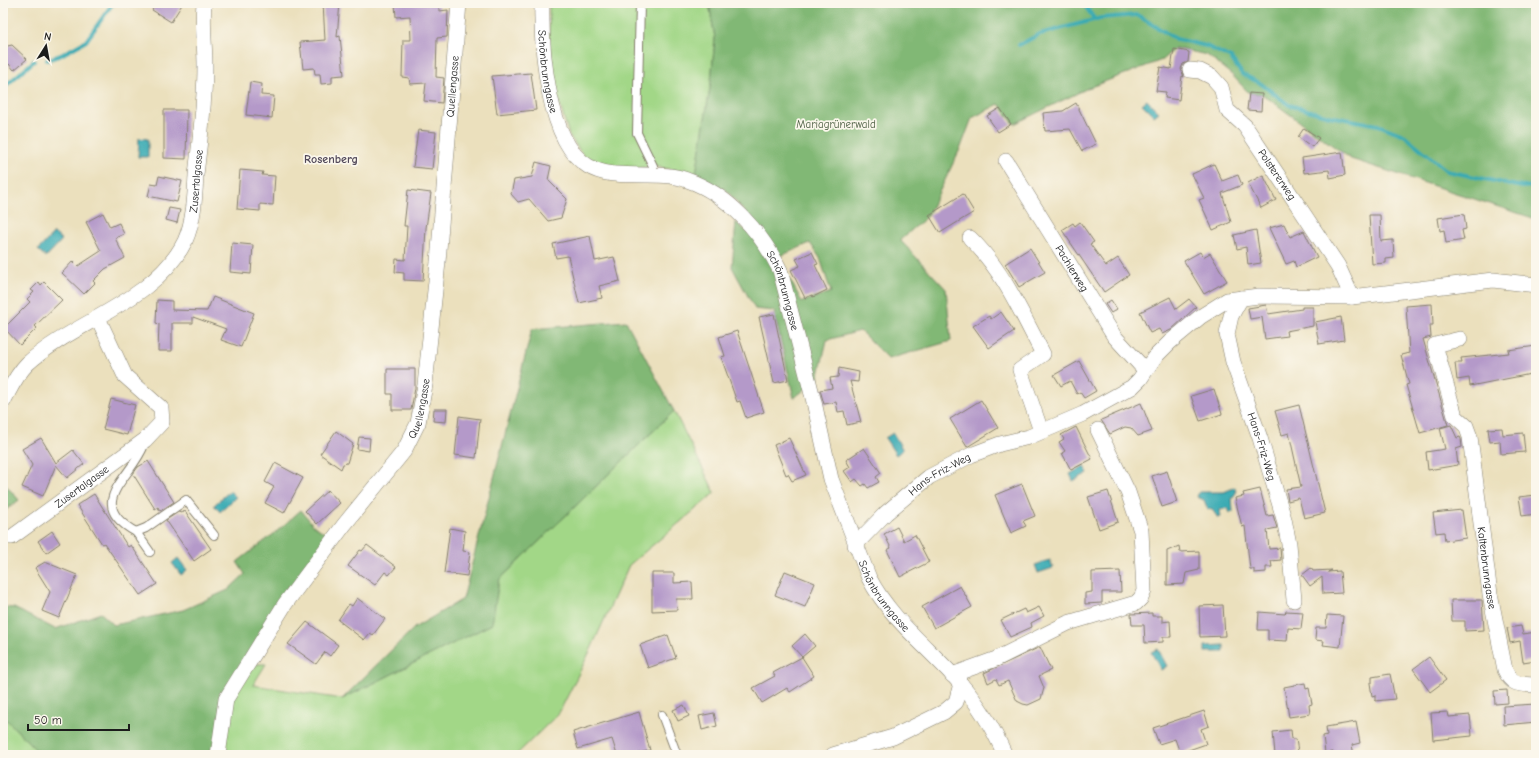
<svg xmlns="http://www.w3.org/2000/svg" width="1539" height="758" viewBox="0 0 1539 758" font-family="'Comic Neue',sans-serif">
	<rect width="100%" height="100%" fill="#fbf7ec"/>
	<filter id="ink" filterUnits="userSpaceOnUse"><feTurbulence type="fractalNoise" baseFrequency=".025" numOctaves="2"/><feDisplacementMap in="SourceGraphic" scale="8" xChannelSelector="R" yChannelSelector="G"/><feConvolveMatrix kernelMatrix="1 2 1 2 8 2 1 2 1" color-interpolation-filters="sRGB"/></filter>
	<filter id="wash" filterUnits="userSpaceOnUse"><feTurbulence type="fractalNoise" baseFrequency=".012" numOctaves="4" result="noise"/><feDisplacementMap in="SourceGraphic" scale="16" xChannelSelector="R" yChannelSelector="G"/><feGaussianBlur stdDeviation="0.9" result="paint"/><feColorMatrix in="noise" values="0 0 0 0 0 0 0 0 0 0 0 0 0 0 0 0 0 1.4 0 .05"/><feComposite in="paint" operator="in"/></filter>
	<g filter="url(#wash)">
		<rect width="100%" height="100%" fill="#ebe0bd"/>
		<g fill="#a2d787" stroke="#5f7a52">
			<path d="M549,3H709L715,38L711,82L696,174L653,166L620,171L585,158L569,135L557,95L549,42Z"/>
			<path d="M674,411L715,493L629,565L591,649L559,713L516,755H218L226,699L248,664H266L253,685L342,699L491,624L499,580Z"/>
			<path d="M3,716L41,755H3Z"/>
		</g>
		<g fill="#81b874" stroke="#4e6a48">
			<path d="M709,3H1536V219L1351,159L1262,94L1249,93L1232,75L1207,55L1175,48L1162,60L1088,88L1014,124L999,104L972,118L961,147L927,217L900,240L946,289L951,341L888,359L860,331L827,340L818,379L794,398L774,311L755,309L732,267L736,222L779,259L802,302L831,292L820,258L810,243L778,257L753,222L727,191L696,174L711,82L715,38Z"/>
			<path d="M626,321L674,411L499,580L492,624L342,699L414,628L463,599L532,329Z"/>
			<path d="M3,482L19,500L3,512Z"/>
			<path d="M301,510L314,526L332,537L244,661L212,755H41L3,716V607L14,608L55,629L101,613L114,625L183,610L228,590L245,574L237,562L275,533Z"/>
		</g>
		<g fill="#39aab3" stroke="#2a6368">
			<path d="M1147,100L1159,112L1154,116L1142,104Z"/>
			<path d="M139,138L148,139V157H138Z"/>
			<path d="M54,233L62,240L46,257L38,250Z"/>
			<path d="M893,433L903,450L896,455L885,438Z"/>
			<path d="M1084,466L1088,473L1073,481L1070,474Z"/>
			<path d="M1235,487L1236,493L1232,498L1233,512L1230,513L1228,508L1220,510L1221,517L1218,518L1211,508L1208,510L1204,500L1197,497L1199,492H1224Z"/>
			<path d="M230,491L236,497L220,512L214,505Z"/>
			<path d="M178,558L187,570L181,575L172,563Z"/>
			<path d="M1050,560L1053,568L1038,573L1035,565Z"/>
			<path d="M1224,645V652H1205V646Z"/>
			<path d="M1158,649L1167,666L1161,670L1151,652Z"/>
		</g>
		<g fill="none" stroke-linecap="round" stroke-linejoin="round">
			<g stroke="#39aab3" stroke-width="4">
				<path d="M1083,3L1095,20"/>
				<path d="M1019,45L1040,34L1101,18L1137,15L1176,39L1206,46L1231,58L1242,74L1260,83L1289,105L1329,116L1378,125L1404,135L1447,171L1522,187L1536,186"/>
				<path d="M47,60L61,55L86,41L113,3"/>
				<path d="M3,88L34,61"/>
			</g>
		</g>
		<g id="blocks">
			<g fill="#b499c9">
				<path d="M157,3H183L171,22L152,10Z"/>
				<path d="M323,3H340L337,37L340,36L344,75L332,76V83L321,84L320,74H315L314,68L303,69L300,42L325,40Z"/>
				<path d="M395,3H439V11L448,10L447,37L437,38L436,77L444,78L442,103L424,101L426,83L410,84L409,78L402,77L403,40H411L410,16L396,17Z"/>
				<path d="M12,45L27,59L14,70L9,64L3,70V47Z"/>
				<path d="M1174,49L1189,52L1188,62L1183,64L1181,69L1184,77L1182,76L1179,100L1165,98L1166,92L1156,91L1160,67L1171,69Z"/>
				<path d="M531,73L536,110L497,114L492,76Z"/>
				<path d="M250,82L262,84L261,95L274,96L272,118L246,115Z"/>
				<path d="M1249,93L1262,94L1261,111L1247,110Z"/>
				<path d="M1076,103L1096,144L1082,151L1070,129L1045,131L1043,113L1063,111Z"/>
				<path d="M1000,108L1011,124L998,132L987,116Z"/>
				<path d="M164,110H187L186,159L164,158Z"/>
				<path d="M1304,128L1319,138L1312,147L1298,137Z"/>
				<path d="M418,130L436,132L432,169L413,167Z"/>
				<path d="M1342,152L1345,175L1330,178L1329,170L1304,173L1302,158Z"/>
				<path d="M536,162L551,166L548,180L567,199L561,218L548,221L529,199L518,202L511,194L514,180L532,177Z"/>
				<path d="M1214,164L1222,181L1238,175L1242,185L1222,193L1231,222L1213,230L1199,200L1204,198L1192,174Z"/>
				<path d="M240,170L263,172L262,175L275,176L273,205L260,204V211L237,209Z"/>
				<path d="M1263,175L1276,200L1261,208L1248,183Z"/>
				<path d="M159,176L182,181L177,202L148,196L151,184L157,185Z"/>
				<path d="M408,190L431,193L426,228L423,281L404,280V273L395,272L396,259L405,260L407,226H404Z"/>
				<path d="M963,194L974,212L940,233L929,215Z"/>
				<path d="M169,208L180,210L177,223L166,220Z"/>
				<path d="M103,213L110,227L119,223L124,234L115,238L125,258L105,269L93,281L95,283L84,294L62,273L73,261L78,266L101,251L86,222Z"/>
				<path d="M1464,214L1466,229L1462,230L1464,240L1446,243L1444,230L1440,231L1438,218Z"/>
				<path d="M1369,215H1380L1381,241L1393,240L1394,258L1386,259V263L1372,264Z"/>
				<path d="M1080,222L1094,242L1090,244L1106,266L1118,258L1129,275L1104,292L1062,230L1073,223L1075,226Z"/>
				<path d="M1284,224L1290,237L1304,231L1317,257L1296,267L1294,261L1286,264L1269,228Z"/>
				<path d="M1256,230L1261,263L1248,265L1246,247L1237,249L1234,235Z"/>
				<path d="M590,236L595,261L614,257L620,281L599,286L602,298L579,303L568,256L556,258L553,244Z"/>
				<path d="M232,243L253,245L251,274L230,272Z"/>
				<path d="M1030,248L1045,272L1019,287L1005,264Z"/>
				<path d="M812,252L818,264L815,265L827,290L813,297L812,295L805,298L791,270L800,266L796,259Z"/>
				<path d="M1200,252L1203,257L1210,253L1227,281L1204,294L1184,261Z"/>
				<path d="M39,282L41,285L44,282L62,300L35,326L37,328L20,345L4,328L30,302L27,299L34,292L31,290Z"/>
				<path d="M213,297L254,313L241,347L221,340L226,329L193,317V323H172V351H158L159,324L156,323L157,300L172,301V310L207,311Z"/>
				<path d="M1170,297L1176,309L1189,299L1196,307L1171,330L1162,334L1159,329L1150,333L1140,312Z"/>
				<path d="M1111,300L1117,309L1111,313L1105,304Z"/>
				<path d="M1432,304L1433,325H1430L1431,337L1423,339L1448,425L1420,433L1406,385L1409,384L1401,355L1409,353L1406,306Z"/>
				<path d="M1266,305L1268,314L1302,309V307H1313V326L1286,331L1287,336L1265,339L1262,317L1250,319L1248,308Z"/>
				<path d="M1001,312L1014,331L989,348L973,326L989,316L991,319Z"/>
				<path d="M774,314L788,380L774,383L759,317Z"/>
				<path d="M1341,317L1344,340L1319,344L1315,322Z"/>
				<path d="M737,331L764,412L746,418L740,401L737,402L721,357L725,356L719,337Z"/>
				<path d="M1536,346V373L1470,386L1469,378L1457,380L1455,363H1462L1461,358L1509,353L1508,350Z"/>
				<path d="M1079,361L1096,391L1084,398L1080,392L1077,394L1070,381L1061,386L1054,375Z"/>
				<path d="M839,368L859,372L858,382L850,381L861,422L847,425L844,411L838,412L836,402L824,404L820,390L832,388L830,378L838,377Z"/>
				<path d="M387,369H415V388L411,410H392V394H387Z"/>
				<path d="M1214,389L1222,414L1200,421L1191,396Z"/>
				<path d="M111,399L135,405L127,435L103,429Z"/>
				<path d="M981,400L998,428L967,447L950,419Z"/>
				<path d="M1141,403L1152,431L1138,436L1131,428L1125,427L1110,434L1101,420Z"/>
				<path d="M1299,405L1325,513L1304,518L1299,498L1288,501L1286,489L1301,487L1289,433L1282,435L1275,411Z"/>
				<path d="M434,409H447L446,422L433,421Z"/>
				<path d="M459,416L480,419L476,458L455,455Z"/>
				<path d="M1451,425L1457,438L1460,437L1461,439L1462,447L1456,449L1458,465L1428,470L1426,452L1445,449L1440,428Z"/>
				<path d="M1076,427L1092,459L1071,470L1062,453L1065,451L1059,442L1064,439L1061,435Z"/>
				<path d="M1502,428L1503,435L1523,433L1525,452L1501,454L1500,441L1490,442L1488,429Z"/>
				<path d="M336,431L353,444L347,463L343,464L341,469L320,454Z"/>
				<path d="M359,437L370,438L369,451L357,449Z"/>
				<path d="M41,438L56,463L73,450L84,464L67,478L56,465L43,496L22,487L32,465L22,449Z"/>
				<path d="M789,438L806,475L792,481L788,474L786,475L774,445Z"/>
				<path d="M864,448L881,473L876,477L879,482L868,488L865,484L862,486L856,479L852,482L844,471L850,467L846,460Z"/>
				<path d="M148,461L174,502L160,511L158,507L155,509L133,474L138,467Z"/>
				<path d="M275,463L303,478L284,513L265,503L274,487L265,482Z"/>
				<path d="M1167,471L1177,502L1162,507L1152,476Z"/>
				<path d="M1022,484L1035,516L1023,521L1026,526L1011,533L995,495Z"/>
				<path d="M1260,489L1267,516L1273,515L1277,528L1267,530L1269,549L1280,548L1281,560L1271,561L1272,567H1266V572L1254,573V569H1250L1245,526L1242,527L1235,498L1244,496L1243,493Z"/>
				<path d="M328,490L340,503L317,524L305,511Z"/>
				<path d="M1108,491L1118,522L1099,529L1088,497Z"/>
				<path d="M94,494L128,547L131,545L157,584L140,595L104,543L102,544L77,505Z"/>
				<path d="M1536,495V514L1522,516L1519,497Z"/>
				<path d="M1462,510L1466,538L1445,541L1444,532L1436,533L1433,513Z"/>
				<path d="M180,511L181,513L185,511L211,549L194,561L166,520Z"/>
				<path d="M897,527L904,541L915,535L929,562L900,577L887,550L891,548L884,534Z"/>
				<path d="M450,528L465,531L463,551L470,552L467,576L444,573Z"/>
				<path d="M52,531L60,543L46,553L38,541Z"/>
				<path d="M367,545L396,567L389,575L385,572L375,585L348,566L360,550L362,551Z"/>
				<path d="M1179,546L1180,552L1199,551V570L1186,573L1184,584L1167,585V551Z"/>
				<path d="M45,562L77,575L59,618L42,611L50,592L35,568Z"/>
				<path d="M1311,568L1313,571L1332,570L1328,572L1340,571L1342,593L1323,594L1322,577L1310,586L1302,575Z"/>
				<path d="M785,571L815,583L805,607L775,595Z"/>
				<path d="M1120,571L1121,592H1102V603L1085,604V593L1092,592V572Z"/>
				<path d="M652,573H674V583L692,582L693,599H676L677,610L652,611Z"/>
				<path d="M960,586L972,607L934,628L922,607Z"/>
				<path d="M357,598L385,619L373,635L370,633L364,640L338,620L349,604L352,606Z"/>
				<path d="M1451,600H1482L1484,630L1465,631V621H1452Z"/>
				<path d="M1223,605L1225,636L1200,637L1199,606Z"/>
				<path d="M1039,607L1044,616L1031,623L1032,627L1010,637L1001,620L1024,609L1026,613Z"/>
				<path d="M1286,611L1303,612L1301,629L1288,628L1287,641L1268,640V630H1258L1259,612L1285,614Z"/>
				<path d="M1152,613V616H1162V622L1170,621L1171,637H1163V642L1145,643L1144,625H1132L1131,614Z"/>
				<path d="M1327,615L1343,616L1340,647L1323,645L1324,641L1315,640L1316,628H1326Z"/>
				<path d="M307,622L338,645L330,656L325,652L316,664L288,644Z"/>
				<path d="M1521,626L1523,634L1536,632V660L1523,662L1520,641L1510,643L1507,628Z"/>
				<path d="M805,634L815,646L802,657L792,646Z"/>
				<path d="M668,635L676,658L648,668L640,645Z"/>
				<path d="M1040,647L1051,670L1039,676L1044,688L1041,699L1028,705L1023,704L1017,701L1008,681L999,685L996,679L988,683L984,673Z"/>
				<path d="M802,657L814,676L790,692L787,688L762,703L753,688L775,676L773,673Z"/>
				<path d="M1429,657L1446,680L1430,692L1413,669Z"/>
				<path d="M1390,674L1395,699L1375,701V695L1372,696L1370,683H1372V677Z"/>
				<path d="M1305,683L1306,689L1309,688L1312,704L1309,705L1310,714L1289,717L1284,687Z"/>
				<path d="M1507,690L1508,703L1495,704L1494,691Z"/>
				<path d="M1536,704V722L1504,725L1503,706Z"/>
				<path d="M684,705L689,716L678,721L673,710Z"/>
				<path d="M1204,711L1209,726L1201,729L1206,744L1180,753L1175,739L1159,744L1153,728Z"/>
				<path d="M639,712L650,750L633,755H617L612,739L578,749L573,732Z"/>
				<path d="M1448,712L1449,717L1470,715L1472,736L1433,740L1431,713Z"/>
				<path d="M714,713L717,726L702,730L699,716Z"/>
				<path d="M1356,722L1360,743L1352,745L1354,755H1333V752L1325,753L1323,736L1327,735L1326,727Z"/>
				<path d="M1291,730L1292,739H1296L1298,752H1295V755H1275L1273,732Z"/>
			</g>
		</g>
	</g>
	<g filter="url(#ink)">
		<use href="#blocks" fill-opacity="0" stroke="#847e6c" stroke-width="1"/>
		<g fill="none" stroke-linecap="round" stroke-linejoin="round">
			<g stroke="#847e6c" stroke-width="10">
				<g id="service">
					<path d="M640,3L637,133L653,166V175"/>
					<path d="M144,445C132,478 83,503 136,532L146,528L186,500L214,535"/>
					<path d="M136,532L150,552"/>
					<path d="M662,715L677,755"/>
				</g>
			</g>
			<g stroke="#847e6c" stroke-width="16">
				<g id="minor">
					<path id="s1" d="M542,3C541,47 547,142 588,166C606,177 628,174 648,175C660,175 675,175 687,180C728,194 761,232 780,270L814,402L831,479L869,578C890,619 929,648 959,682C977,702 994,730 1005,755"/>
					<path id="s2" d="M1190,70L1200,71L1212,77L1221,87L1227,110L1245,126L1305,216L1338,266L1352,297"/>
					<path id="s3" d="M1006,161L1114,336L1145,370"/>
					<path d="M970,238C1003,270 1022,314 1043,354L1020,370L1041,431"/>
					<path id="s4" d="M1241,298L1231,316L1227,334L1233,362L1260,438L1284,519L1289,544L1294,600"/>
					<path id="s5" d="M1460,339L1435,345L1455,416L1466,426L1470,437L1490,594L1505,670C1512,686 1519,684 1536,685"/>
					<path id="s6" d="M3,402C10,389 16,375 27,364C75,320 155,302 185,241C194,221 195,196 196,175C200,139 205,103 205,66C205,45 202,25 204,3"/>
					<path id="s7" d="M12,537L145,440L162,422L161,408L125,376L98,318"/>
					<path id="s8" d="M855,545L886,513L929,477L971,455L1000,444L1029,437L1083,414L1132,387L1140,379L1154,358L1170,342L1200,317L1227,300L1259,296L1352,297L1493,280L1536,285"/>
					<path d="M952,675L996,659L1068,623L1136,603L1141,598L1144,591L1141,531L1128,492L1098,430"/>
					<path id="s9" d="M218,755L226,699L285,604L344,525L404,451L418,423L425,385L438,262L459,3"/>
					<path d="M833,755L893,737L944,712L956,702L961,684"/>
				</g>
			</g>
			<use href="#service" stroke="#fff" stroke-width="8"/>
			<use href="#minor" stroke="#fff" stroke-width="15"/>
		</g>
	</g>
	<g text-anchor="middle" dominant-baseline="central" stroke-width="3.5" stroke-linejoin="round" paint-order="stroke">
		<g font-size="11" fill="#1c1c1c" stroke="#fbf7ec">
			<text stroke="none"><textPath href="#s1" startOffset="69">Schönbrunngasse</textPath></text>
			<text stroke="none"><textPath href="#s9" startOffset="732">Quellengasse</textPath></text>
			<text stroke="none"><textPath href="#s2" startOffset="143">Polstererweg</textPath></text>
			<text stroke="none"><textPath href="#s6" startOffset="309">Zusertalgasse</textPath></text>
			<text stroke="none"><textPath href="#s3" startOffset="126">Pachlerweg</textPath></text>
			<text stroke="none"><textPath href="#s1" startOffset="429">Schönbrunngasse</textPath></text>
			<text stroke="none"><textPath href="#s9" startOffset="408">Quellengasse</textPath></text>
			<text stroke="none"><textPath href="#s4" startOffset="157">Hans-Friz-Weg</textPath></text>
			<text stroke="none"><textPath href="#s8" startOffset="111">Hans-Friz-Weg</textPath></text>
			<text stroke="none"><textPath href="#s7" startOffset="86">Zusertalgasse</textPath></text>
			<text stroke="none"><textPath href="#s5" startOffset="258">Kaltenbrunngasse</textPath></text>
			<text stroke="none"><textPath href="#s1" startOffset="753">Schönbrunngasse</textPath></text>
		</g>
		<g font-size="11" fill="#4b5d41" stroke="#fbf7ec">
			<text x="836" y="124">Mariagrünerwald</text>
		</g>
		<g font-size="12" font-weight="bold" fill="#514859" stroke="#fbf7ec">
			<text x="331" y="159">Rosenberg</text>
		</g>
	</g>
	<rect width="1539" height="758" fill="none" stroke="#fbf7ec" stroke-width="16"/>
	<g transform="translate(46 46) rotate(11)" stroke="#fbf7ec" stroke-width="3" paint-order="stroke">
	<path d="M0-3L7 15L0 10L-7 15Z" fill="#1c1c1c"/>
	<text y="-6" font-size="11" font-weight="bold" text-anchor="middle" fill="#1c1c1c">N</text>
	</g>
	<path d="M28 724v6h101v-6" fill="none" stroke="#1c1c1c" stroke-width="2"/>
	<text x="34" y="724" font-size="12" fill="#1c1c1c" stroke="#fbf7ec" stroke-width="3" paint-order="stroke">50 m</text>
</svg>
